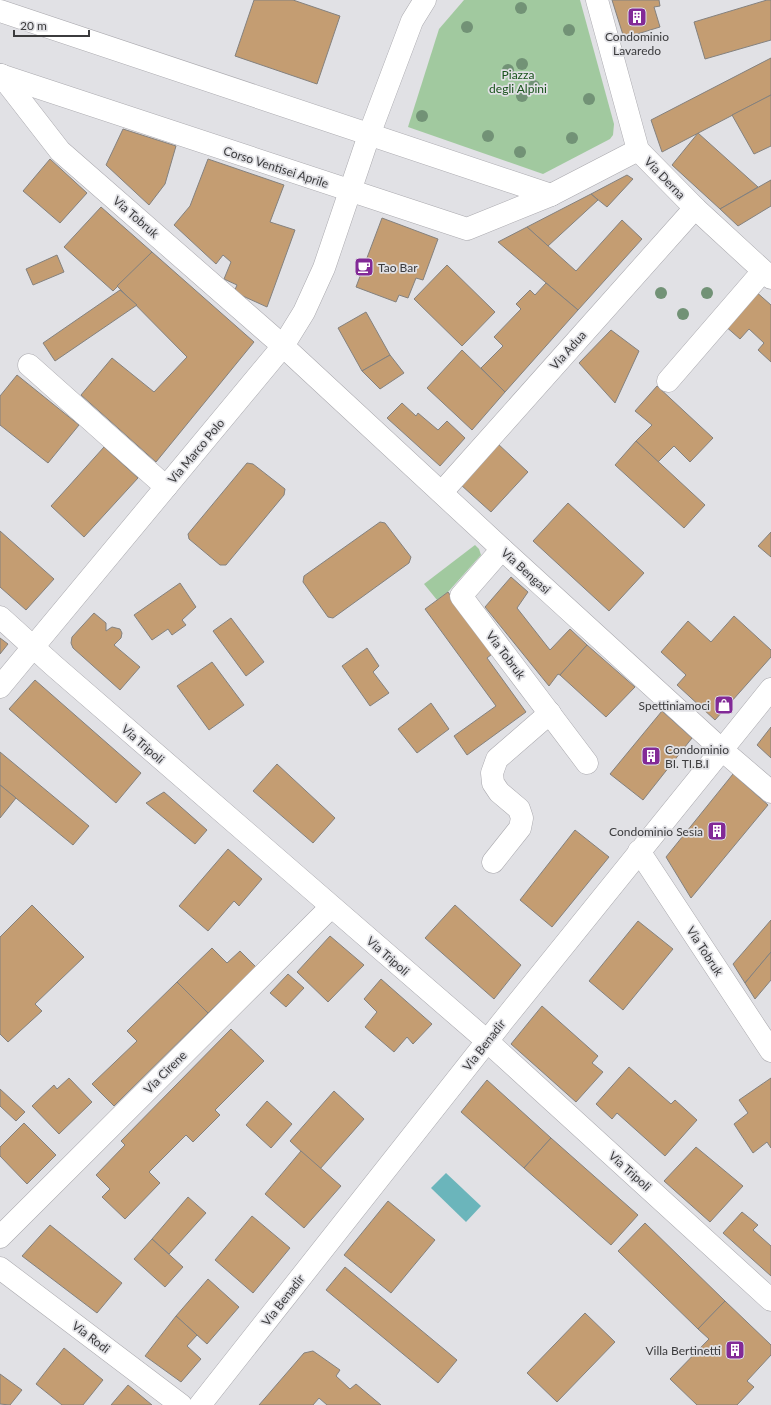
<svg xmlns="http://www.w3.org/2000/svg" width="771" height="1405" viewBox="0 0 771 1405" font-family="Lato,sans-serif">
	<rect width="100%" height="100%" fill="#e1e1e5"/>
	<g fill="#a1c99f">
		<path d="M464,0H580L614,124L613,135L610,139L543,174L408,127L439,29Z"/>
		<path d="M475,545L479,549L481,555L448,592L437,600L424,584Z"/>
	</g>
	<path fill="#6bb5bb" d="M446,1173L481,1206L466,1222L431,1188Z"/>
	<g fill="#c49d72" stroke="#84817e">
		<path d="M254,0H293L340,16L317,84L235,56Z"/>
		<path d="M612,0H659L660,6L654,7L660,27L624,38Z"/>
		<path d="M767,0H771V40L705,59L694,22Z"/>
		<path d="M771,58V95L662,152L651,120Z"/>
		<path d="M771,95V146L754,154L732,115Z"/>
		<path d="M123,129L176,146L165,184L149,205L106,165Z"/>
		<path d="M698,133L758,187L720,209L672,165Z"/>
		<path d="M50,159L87,193L60,223L23,191Z"/>
		<path d="M208,159L284,185L270,222L295,230L267,307L234,292L237,285L224,279L231,262L223,255L216,264L174,225L190,206Z"/>
		<path d="M627,175L633,179L607,207L591,194Z"/>
		<path d="M771,180V206L738,226L720,209Z"/>
		<path d="M591,194L598,200L548,246L527,227Z"/>
		<path d="M101,207L152,252L113,291L64,247Z"/>
		<path d="M382,218L438,239L423,280L416,278L408,298L399,295L396,302L356,287Z"/>
		<path d="M622,220L642,239L578,310L498,242L527,227L576,271Z"/>
		<path d="M152,252L254,342L156,462L81,395L112,358L154,392L187,357L117,286Z"/>
		<path d="M57,255L64,272L33,285L26,269Z"/>
		<path d="M447,265L495,312L462,346L414,299Z"/>
		<path d="M546,283L578,310L505,392L481,368L503,346L494,337L521,309L516,304L530,290L535,295Z"/>
		<path d="M120,290L137,305L55,361L43,343Z"/>
		<path d="M754,290L771,305V362L758,350L764,343L749,329L740,339L724,325Z"/>
		<path d="M366,312L390,355L362,371L338,328Z"/>
		<path d="M611,330L639,351L615,403L579,363Z"/>
		<path d="M462,350L505,392L472,430L427,388Z"/>
		<path d="M390,355L404,373L380,389L362,371Z"/>
		<path d="M17,375L79,425L48,463L0,425V396Z"/>
		<path d="M657,386L713,438L690,462L674,446L658,462L636,441L652,425L635,411Z"/>
		<path d="M402,403L416,416L418,413L438,430L447,421L465,438L440,466L387,418Z"/>
		<path d="M636,441L705,505L684,528L615,465Z"/>
		<path d="M497,443L528,472L491,512L461,485Z"/>
		<path d="M104,447L138,478L84,537L51,506Z"/>
		<path d="M247,463L253,464L285,489L284,495L226,565H220L189,539L188,534Z"/>
		<path d="M568,503L644,573L609,611L533,541Z"/>
		<path d="M380,522L385,523L411,557L409,563L333,618L328,617L303,582L304,576Z"/>
		<path d="M0,531L54,579L26,610L0,587Z"/>
		<path d="M771,532V557L758,546Z"/>
		<path d="M511,577L528,592L517,608L550,650L570,629L587,645L560,675L558,674L549,686L485,607Z"/>
		<path d="M180,583L196,607L182,620L186,625L172,635L168,629L152,640L134,615Z"/>
		<path d="M448,592L492,654L487,658L526,712L467,755L454,736L496,706L425,609Z"/>
		<path d="M94,613L106,623V631L112,627L120,629L122,633L121,638L114,645L140,667L120,690L73,648L71,643L72,637Z"/>
		<path d="M734,616L771,650V657L715,720L677,685L686,675L661,652L688,621L711,642Z"/>
		<path d="M231,618L264,662L246,676L213,631Z"/>
		<path d="M0,638L8,644L0,654Z"/>
		<path d="M587,645L635,687L606,717L560,675Z"/>
		<path d="M367,648L379,666L373,672L389,693L370,706L342,666Z"/>
		<path d="M212,662L244,705L209,730L177,686Z"/>
		<path d="M35,680L141,773L116,803L9,709Z"/>
		<path d="M431,703L449,729L417,753L398,729Z"/>
		<path d="M662,711L692,738L643,800L610,774Z"/>
		<path d="M771,727V758L757,745Z"/>
		<path d="M0,752L89,826L73,845L0,785Z"/>
		<path d="M277,764L335,818L313,843L253,791Z"/>
		<path d="M733,774L768,805L691,898L666,857Z"/>
		<path d="M0,785L16,798L0,818Z"/>
		<path d="M164,792L207,830L195,844L146,803Z"/>
		<path d="M575,830L609,857L552,927L520,900Z"/>
		<path d="M228,849L262,879L239,906L234,901L208,931L179,906Z"/>
		<path d="M32,905L84,957L35,1004L42,1011L8,1042L0,1034V937Z"/>
		<path d="M455,905L521,965L494,999L425,938Z"/>
		<path d="M771,920V952L745,983L733,964Z"/>
		<path d="M638,921L673,949L623,1010L589,981Z"/>
		<path d="M330,936L364,965L328,1002L297,972Z"/>
		<path d="M212,948L227,963L240,951L256,967L208,1013L177,982Z"/>
		<path d="M771,952V980L755,999L745,983Z"/>
		<path d="M288,974L304,988L286,1007L270,993Z"/>
		<path d="M381,979L432,1024L413,1044L407,1037L394,1052L365,1027L377,1012L364,999Z"/>
		<path d="M177,982L208,1013L114,1106L92,1084L137,1041L127,1031Z"/>
		<path d="M542,1006L598,1056L592,1063L603,1072L576,1102L511,1044Z"/>
		<path d="M231,1029L264,1061L215,1110L220,1115L193,1142L186,1135L149,1172L160,1183L125,1219L102,1197L110,1189L96,1175L125,1145L121,1141Z"/>
		<path d="M629,1067L671,1104L675,1100L697,1120L665,1156L617,1113L612,1119L596,1104Z"/>
		<path d="M69,1078L92,1102L59,1134L32,1106L54,1085L57,1089Z"/>
		<path d="M771,1078V1148L767,1142L753,1153L734,1124L748,1113L739,1100Z"/>
		<path d="M487,1080L551,1138L524,1168L461,1112Z"/>
		<path d="M0,1089L25,1112L16,1121L0,1106Z"/>
		<path d="M334,1091L364,1119L320,1169L290,1141Z"/>
		<path d="M267,1101L292,1124L271,1148L246,1125Z"/>
		<path d="M24,1123L56,1155L27,1184L0,1156V1147Z"/>
		<path d="M551,1138L638,1215L611,1245L524,1168Z"/>
		<path d="M696,1147L743,1186L710,1222L664,1181Z"/>
		<path d="M301,1151L341,1186L304,1228L265,1194Z"/>
		<path d="M188,1197L206,1213L169,1254L152,1239Z"/>
		<path d="M388,1201L435,1240L391,1293L344,1255Z"/>
		<path d="M742,1212L758,1225L753,1230L771,1246V1276L723,1233Z"/>
		<path d="M252,1216L290,1248L253,1293L215,1260Z"/>
		<path d="M645,1223L725,1301L698,1329L618,1251Z"/>
		<path d="M50,1225L122,1283L97,1313L22,1256Z"/>
		<path d="M152,1239L183,1267L165,1287L134,1259Z"/>
		<path d="M345,1267L457,1360L438,1383L326,1290Z"/>
		<path d="M208,1279L239,1307L207,1344L176,1316Z"/>
		<path d="M725,1301L771,1345V1355L747,1381L754,1387L737,1405H697L670,1379L709,1339L698,1329Z"/>
		<path d="M585,1313L615,1342L557,1402L527,1373Z"/>
		<path d="M176,1316L197,1335L187,1346L201,1359L181,1382L145,1356Z"/>
		<path d="M64,1348L103,1380L83,1405H62L36,1384Z"/>
		<path d="M313,1351L340,1370L336,1376L350,1389L356,1384L381,1405H327L319,1398L313,1405H259L304,1353Z"/>
		<path d="M0,1374L22,1390L10,1405L0,1404Z"/>
		<path d="M128,1385L152,1405H111Z"/>
	</g>
	<g fill="none" stroke-linecap="round" stroke-linejoin="round">
		<g stroke="#aaa9ae" stroke-width="23">
			<g id="minor">
				<path d="M597,0L638,150L695,208L771,278"/>
				<path d="M0,11L551,195"/>
				<path d="M0,75L467,229L551,195L638,150"/>
				<path d="M1,75L60,151L283,346L502,549L721,749L771,792"/>
				<path d="M29,365L166,487"/>
				<path d="M668,381L763,271"/>
				<path d="M442,492L695,208"/>
				<path d="M502,549L461,596L587,763"/>
				<path d="M0,617L53,665L487,1041L771,1300"/>
				<path d="M0,687L283,346L304,312L324,268L369,135L412,21L425,0"/>
				<path d="M639,851L771,1051"/>
				<path d="M493,862L520,828L522,818L519,809L499,792L493,783L492,773L497,759L550,713"/>
				<path d="M0,1237L331,907"/>
				<path d="M0,1268L181,1405"/>
				<path d="M200,1405L503,1021L771,689"/>
			</g>
		</g>
		<use href="#minor" stroke="#fff" stroke-width="22"/>
	</g>
	<g fill="#729276">
		<circle cx="521" cy="8" r="6"/>
		<circle cx="467" cy="27" r="6"/>
		<circle cx="569" cy="30" r="6"/>
		<circle cx="522" cy="64" r="6"/>
		<circle cx="508" cy="70" r="6"/>
		<circle cx="534" cy="86" r="6"/>
		<circle cx="522" cy="96" r="6"/>
		<circle cx="589" cy="99" r="6"/>
		<circle cx="422" cy="116" r="6"/>
		<circle cx="488" cy="136" r="6"/>
		<circle cx="572" cy="138" r="6"/>
		<circle cx="520" cy="152" r="6"/>
		<circle cx="661" cy="293" r="6"/>
		<circle cx="707" cy="293" r="6"/>
		<circle cx="683" cy="314" r="6"/>
	</g>
	<defs>
		<g id="building-square" transform="scale(1)"><rect x="-9" y="-9" width="18" height="18" rx="4" fill="#822a97" stroke="#e1e1e5"/><path d="M-4-6H4V6H1V3H-1V6H-4ZM-2.5-4.3h1.7v1.8h-1.7ZM.8-4.3h1.7v1.8H.8ZM-2.5-1h1.7V.8h-1.7ZM.8-1h1.7V.8H.8Z" fill="#fff"/></g>
		<g id="cafe-square" transform="scale(1)"><rect x="-9" y="-9" width="18" height="18" rx="4" fill="#822a97" stroke="#e1e1e5"/><path d="M-5.5-4.5H6V0H3Q3 3.5 0 3.5H-2.5Q-5.5 3.5-5.5 0ZM3-3.2v2h1.7v-2ZM-6 4.5H4V6H-6Z" fill="#fff"/></g>
		<g id="shop-square" transform="scale(1)"><rect x="-9" y="-9" width="18" height="18" rx="4" fill="#822a97" stroke="#e1e1e5"/><path d="M-5-2.5h2.3a2.7 3.5 0 0 1 5.4 0H5L5.5 6h-11ZM-1.5-2.5h3a1.5 2.3 0 0 0-3 0Z" fill="#fff"/></g>
	</defs>
	<g fill-rule="evenodd">
		<use href="#building-square" x="637" y="17"/>
		<use href="#cafe-square" x="364" y="267"/>
		<use href="#shop-square" x="724" y="705"/>
		<use href="#building-square" x="651" y="756"/>
		<use href="#building-square" x="717" y="831"/>
		<use href="#building-square" x="735" y="1350"/>
	</g>
	<g text-anchor="middle" dominant-baseline="central" stroke-width="3.5" stroke-linejoin="round" paint-order="stroke">
		<g font-size="12" fill="#3b3b3d" stroke="#e1e1e5" text-anchor="end">
			<text x="637" y="36" text-anchor="middle">Condominio<tspan x="637" dy="14">Lavaredo</tspan></text>
			<text x="378" y="267" text-anchor="start">Tao Bar</text>
			<text x="710" y="705">Spettiniamoci</text>
			<text x="665" y="749" text-anchor="start">Condominio<tspan x="665" dy="14">BI. TI.B.I</tspan></text>
			<text x="703" y="831">Condominio Sesia</text>
			<text x="721" y="1350">Villa Bertinetti</text>
		</g>
		<g font-size="12" fill="#18521b" stroke="#e1e1e5">
			<text x="518" y="74">Piazza<tspan x="518" dy="14">degli Alpini</tspan></text>
		</g>
		<g font-size="12" fill="#3b3b3d" stroke="#e1e1e5">
			<text transform="translate(276 167) rotate(18)">Corso Ventisei Aprile</text>
			<text transform="translate(665 178) rotate(46)">Via Derna</text>
			<text transform="translate(136 217) rotate(41)">Via Tobruk</text>
			<text transform="translate(568 350) rotate(-48)">Via Adua</text>
			<text transform="translate(196 451) rotate(-50)">Via Marco Polo</text>
			<text transform="translate(526 571) rotate(42)">Via Bengasi</text>
			<text transform="translate(506 655) rotate(53)">Via Tobruk</text>
			<text transform="translate(143 744) rotate(41)">Via Tripoli</text>
			<text transform="translate(705 951) rotate(57)">Via Tobruk</text>
			<text transform="translate(388 956) rotate(41)">Via Tripoli</text>
			<text transform="translate(484 1045) rotate(-52)">Via Benadir</text>
			<text transform="translate(165 1072) rotate(-45)">Via Cirene</text>
			<text transform="translate(630 1171) rotate(42)">Via Tripoli</text>
			<text transform="translate(283 1300) rotate(-52)">Via Benadir</text>
			<text transform="translate(91 1337) rotate(37)">Via Rodi</text>
		</g>
	</g>
	<path d="M14 30v6h75v-6" fill="none" stroke="#3b3b3d" stroke-width="2"/>
	<text x="20" y="30" font-size="12" fill="#3b3b3d" stroke="#e1e1e5" stroke-width="3" paint-order="stroke">20 m</text>
</svg>
